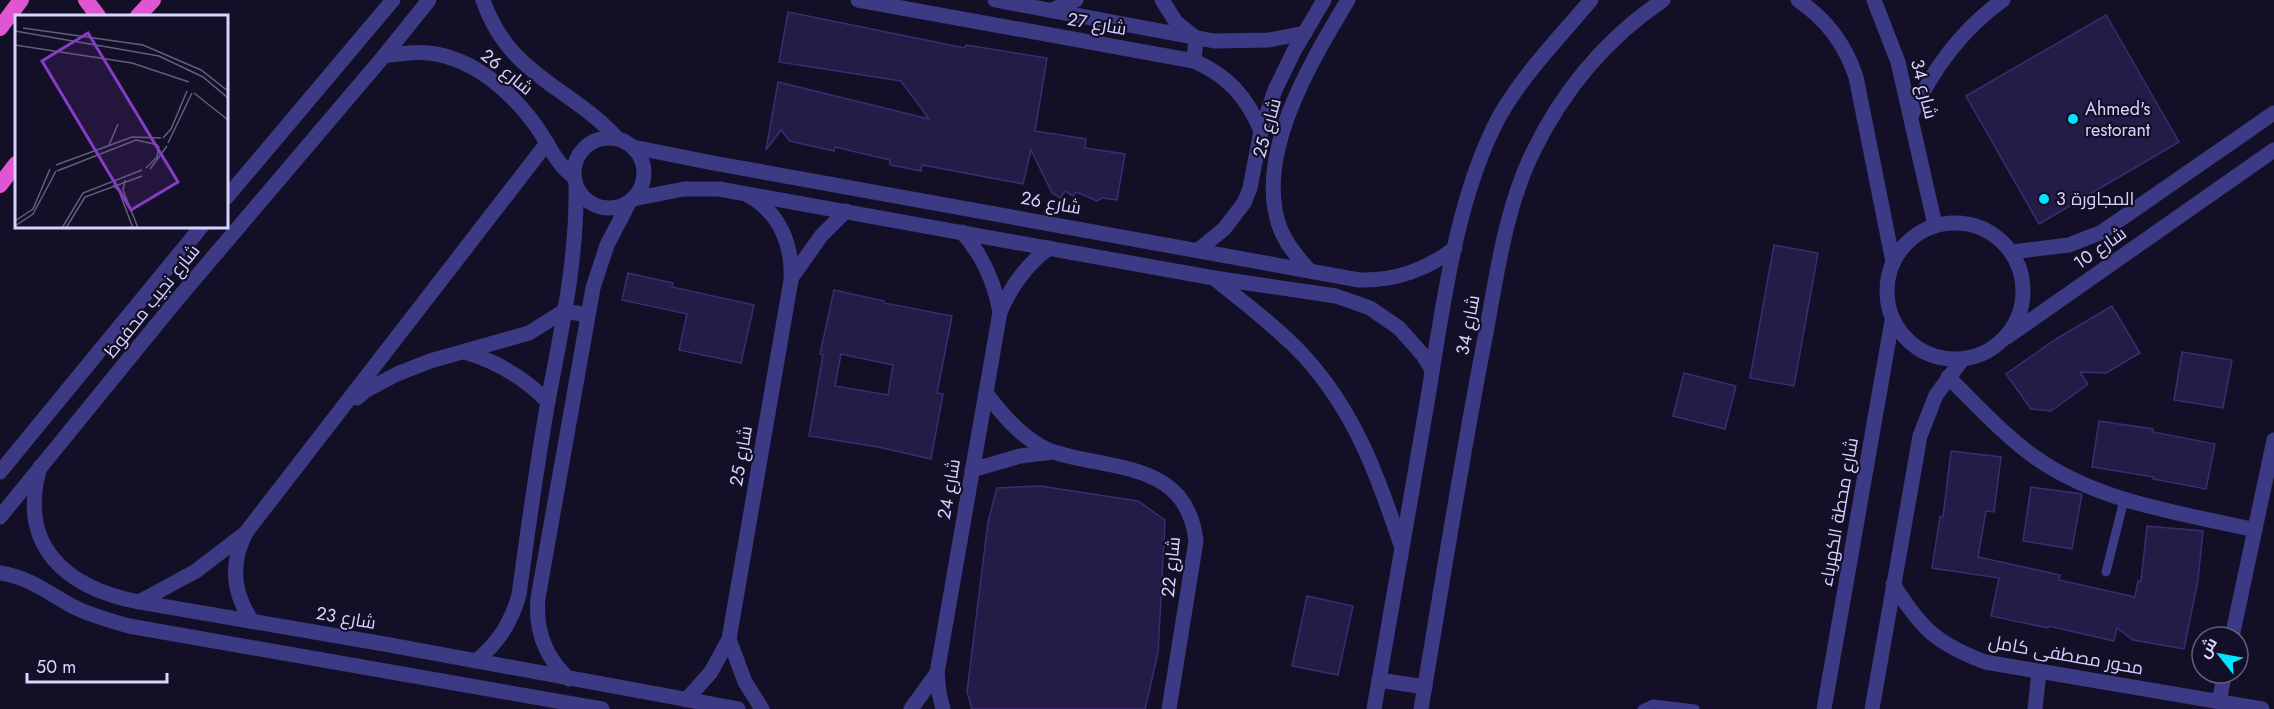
<svg xmlns="http://www.w3.org/2000/svg" width="2274" height="709" viewBox="0 0 2274 709" font-family="Jost,Cairo,sans-serif">
	<rect width="100%" height="100%" fill="#130f26"/>
	<g fill="#241b47" stroke="#3b2d73" stroke-width="1.5" fill-rule="evenodd">
		<path d="M788,12L965,48L966,45L1047,58L1035,131L1086,139L1085,148L1125,154L1117,200L1102,198L1097,201L1076,192L1073,196L1065,191L1060,198L1052,193L1031,150L1023,184L922,165L921,171L890,165V160L835,147L834,151L790,141L781,130L766,150L778,82L929,119L901,81L779,62Z"/>
		<path d="M2106,15L2179,142L2039,224L1966,96Z"/>
		<path d="M1774,245L1818,253L1794,386L1750,378Z"/>
		<path d="M628,273L673,283L672,287L754,305L741,363L679,350L687,314L622,300Z"/>
		<path d="M834,290L884,301V303L952,316L937,393L943,394L931,459L878,447L809,436L823,355L820,354ZM841,354L893,365L888,395L835,386Z"/>
		<path d="M2112,306L2140,353L2106,373L2080,372L2088,384L2051,411L2031,409L2006,374L2056,339Z"/>
		<path d="M2182,352L2232,360L2223,408L2174,400Z"/>
		<path d="M1684,373L1736,386L1725,429L1673,416Z"/>
		<path d="M2099,421L2153,429V432L2215,444L2206,489L2153,479L2154,477L2092,467Z"/>
		<path d="M1951,451L2001,457L1994,512L1986,511L1978,557L2060,575L2059,580L2135,597L2138,581H2141L2147,526L2203,531L2198,580L2184,649L2133,640L2117,628L2114,641L2049,626L2048,628L1991,616L1999,578L1932,568L1940,517H1943Z"/>
		<path d="M1040,486L1138,501L1165,520L1158,653L1145,709H972L967,692L988,522L997,488Z"/>
		<path d="M2031,487L2082,494L2072,549L2023,541Z"/>
		<path d="M1307,596L1353,606L1338,675L1292,666Z"/>
	</g>
	<g fill="none" stroke-linecap="round" stroke-linejoin="round">
		<g stroke="#3d3a85" stroke-width="9">
			<path d="M2106,572L2124,500"/>
			<path d="M1642,709L1653,704L1695,709"/>
		</g>
		<g stroke="#3d3a85" stroke-width="15">
			<path d="M483,0C509,76 569,86 617,138"/>
			<path d="M858,0L1194,61C1227,75 1247,97 1261,131"/>
			<path d="M995,0L1214,41L1269,40L1305,33"/>
			<path d="M1162,0L1176,22L1196,38L1194,61"/>
			<path d="M1052,10L1076,0"/>
			<path d="M384,56C398,54 414,51 429,53C473,58 511,91 536,126C549,144 555,163 574,177"/>
			<path d="M1911,116C1932,70 1961,30 2003,0"/>
			<circle cx="609" cy="173" r="35"/>
			<path d="M633,147L713,163L1359,280C1396,281 1426,270 1455,248"/>
			<path d="M633,199L684,189H719L1214,278L1336,296L1370,308L1399,328L1423,355L1432,370"/>
			<path d="M962,232C983,256 994,281 1000,312"/>
			<path d="M1198,250L1224,229L1244,203L1250,188L1261,131L1275,90L1294,51L1324,0"/>
			<path d="M2012,252L2069,245L2102,232L2274,113"/>
			<path d="M1309,270C1297,257 1286,244 1280,228C1253,156 1312,60 1348,0"/>
			<path d="M792,277L821,236L846,211"/>
			<path d="M2007,337L2274,150"/>
			<path d="M465,352C498,362 524,377 548,402"/>
			<path d="M1948,377C1977,405 2005,437 2039,460C2102,503 2182,513 2255,530"/>
			<path d="M986,393C1003,416 1026,443 1054,452C1113,471 1187,461 1196,541L1169,709"/>
			<path d="M357,398L365,391L397,374L430,361L529,333L564,311L588,315"/>
			<path d="M40,467C17,546 66,588 139,602L390,645L738,709"/>
			<path d="M972,470L1020,456L1053,452"/>
			<path d="M0,573C32,578 49,594 76,608C93,616 111,621 129,626L602,709"/>
			<path d="M139,602L196,571L243,535"/>
			<path d="M252,621C232,592 230,562 247,531L547,143"/>
			<path d="M2232,637L2274,440"/>
			<path d="M729,639L745,682L762,709"/>
			<path d="M476,661C498,643 511,623 519,595C528,529 537,462 549,396C562,327 577,259 576,188"/>
			<path d="M569,679C545,657 535,630 538,598L593,288L607,245L629,203"/>
			<path d="M686,700L711,672L729,639L791,280C793,246 780,213 749,196"/>
			<path d="M2219,701L2225,673"/>
			<path d="M911,709L937,673"/>
			<path d="M943,709L939,693L937,673L1000,312C1011,286 1026,265 1049,248"/>
		</g>
		<g stroke="#3d3a85" stroke-width="15">
			<path d="M1798,0C1827,20 1845,44 1856,77L1893,262"/>
			<path d="M1874,0L1898,62L1935,225"/>
			<path d="M226,198L393,0"/>
			<circle cx="1955" cy="291" r="68"/>
			<path d="M1214,278C1244,303 1277,327 1304,356C1355,412 1377,474 1401,545"/>
			<path d="M0,472L202,226"/>
			<path d="M0,517L175,302L384,56L429,0"/>
			<path d="M1893,584C1921,628 1935,643 1985,662L2262,709"/>
			<path d="M1379,680L1425,687"/>
			<path d="M1374,709C1393,605 1410,501 1428,397C1443,306 1456,198 1499,117C1524,73 1559,38 1591,0"/>
			<path d="M1421,709C1442,585 1461,461 1485,338C1497,275 1505,208 1534,150C1564,89 1607,38 1663,0"/>
			<path d="M1824,709L1892,321"/>
			<path d="M1872,709L1920,436L1936,395L1962,360"/>
			<path d="M2035,709L2039,672"/>
		</g>
		<g stroke="#e055d1" stroke-width="16">
			<path d="M86,0L98,16"/>
			<path d="M138,16L153,0"/>
			<path d="M0,28L21,0"/>
			<path d="M0,185L16,164"/>
		</g>
	</g>
	<g fill="#00e5ff" stroke="#130f26" stroke-width="2">
		<circle cx="2073" cy="119" r="6"/>
		<circle cx="2044" cy="199" r="6"/>
	</g>
	<g text-anchor="middle" dominant-baseline="central" stroke-width="4.5" stroke-linejoin="round" paint-order="stroke">
		<g font-size="18" fill="#d9d4ff" stroke="#130f26">
			<text transform="translate(1097 24) rotate(10)">شارع 27</text>
			<text transform="translate(507 72) rotate(39)">شارع 26</text>
			<text transform="translate(1924 89) rotate(76)">شارع 34</text>
			<text transform="translate(1267 128) rotate(-74)">شارع 25</text>
			<text transform="translate(1051 203) rotate(10)">شارع 26</text>
			<text transform="translate(2100 248) rotate(-35)">شارع 10</text>
			<text transform="translate(152 301) rotate(-51)">شارع نجيب محفوظ</text>
			<text transform="translate(1468 325) rotate(-79)">شارع 34</text>
			<text transform="translate(741 456) rotate(-80)">شارع 25</text>
			<text transform="translate(949 489) rotate(-80)">شارع 24</text>
			<text transform="translate(1839 512) rotate(-80)">شارع محطة الكهرباء</text>
			<text transform="translate(1171 567) rotate(-84)">شارع 22</text>
			<text transform="translate(346 618) rotate(10)">شارع 23</text>
			<text transform="translate(2066 655) rotate(10)">محور مصطفى كامل</text>
		</g>
		<g font-size="18" fill="#d9d4ff" stroke="#130f26" text-anchor="start">
			<text x="2085" y="109">Ahmed's<tspan x="2085" dy="21">restorant</tspan></text>
			<text x="2056" y="199">المجاورة 3</text>
		</g>
	</g>
	<g transform="translate(15 15)">
		<rect width="213" height="213" fill="#130f26"/>
		<path fill="none" stroke="#625e7d" stroke-width="1.5" d="M8,13L128,30L186,55L213,76M0,16L144,41L188,62L213,83M0,30L117,48L174,67M179,78L213,105M148,123L156,114L172,76M153,128L177,78M94,130L103,109M41,150L117,122L146,123M131,153L142,142L144,131M135,154L152,131M42,156L121,125L143,130M110,165L108,175L123,213M98,170L104,176L118,213M0,206L18,194L35,154M0,211L18,199L41,156M47,213L68,178L127,155M51,213L70,182L127,161"/>
		<path fill="#843dc5" fill-opacity="0.15" stroke="#843dc5" stroke-width="3" d="M73,18L163,167L116,195L27,46Z"/>
		<rect width="213" height="213" fill="none" stroke="#d9d4ff" stroke-width="3"/>
	</g>
	<g transform="translate(2220 655) rotate(301)"><circle r="28" fill="#130f26" stroke="#625e7d" stroke-width="1.5"/>
	<path d="M0-4.5L10 22L0 15L-10 22Z" fill="#00e5ff"/>
	<text y="-9" font-size="16" font-weight="bold" text-anchor="middle" fill="#d9d4ff">ش</text>
	</g>
	<path d="M27 673v9h140v-9" fill="none" stroke="#d9d4ff" stroke-width="3"/>
	<text x="36" y="673" font-size="18" fill="#d9d4ff" stroke="#130f26" stroke-width="4.5" paint-order="stroke">50 m</text>
</svg>
